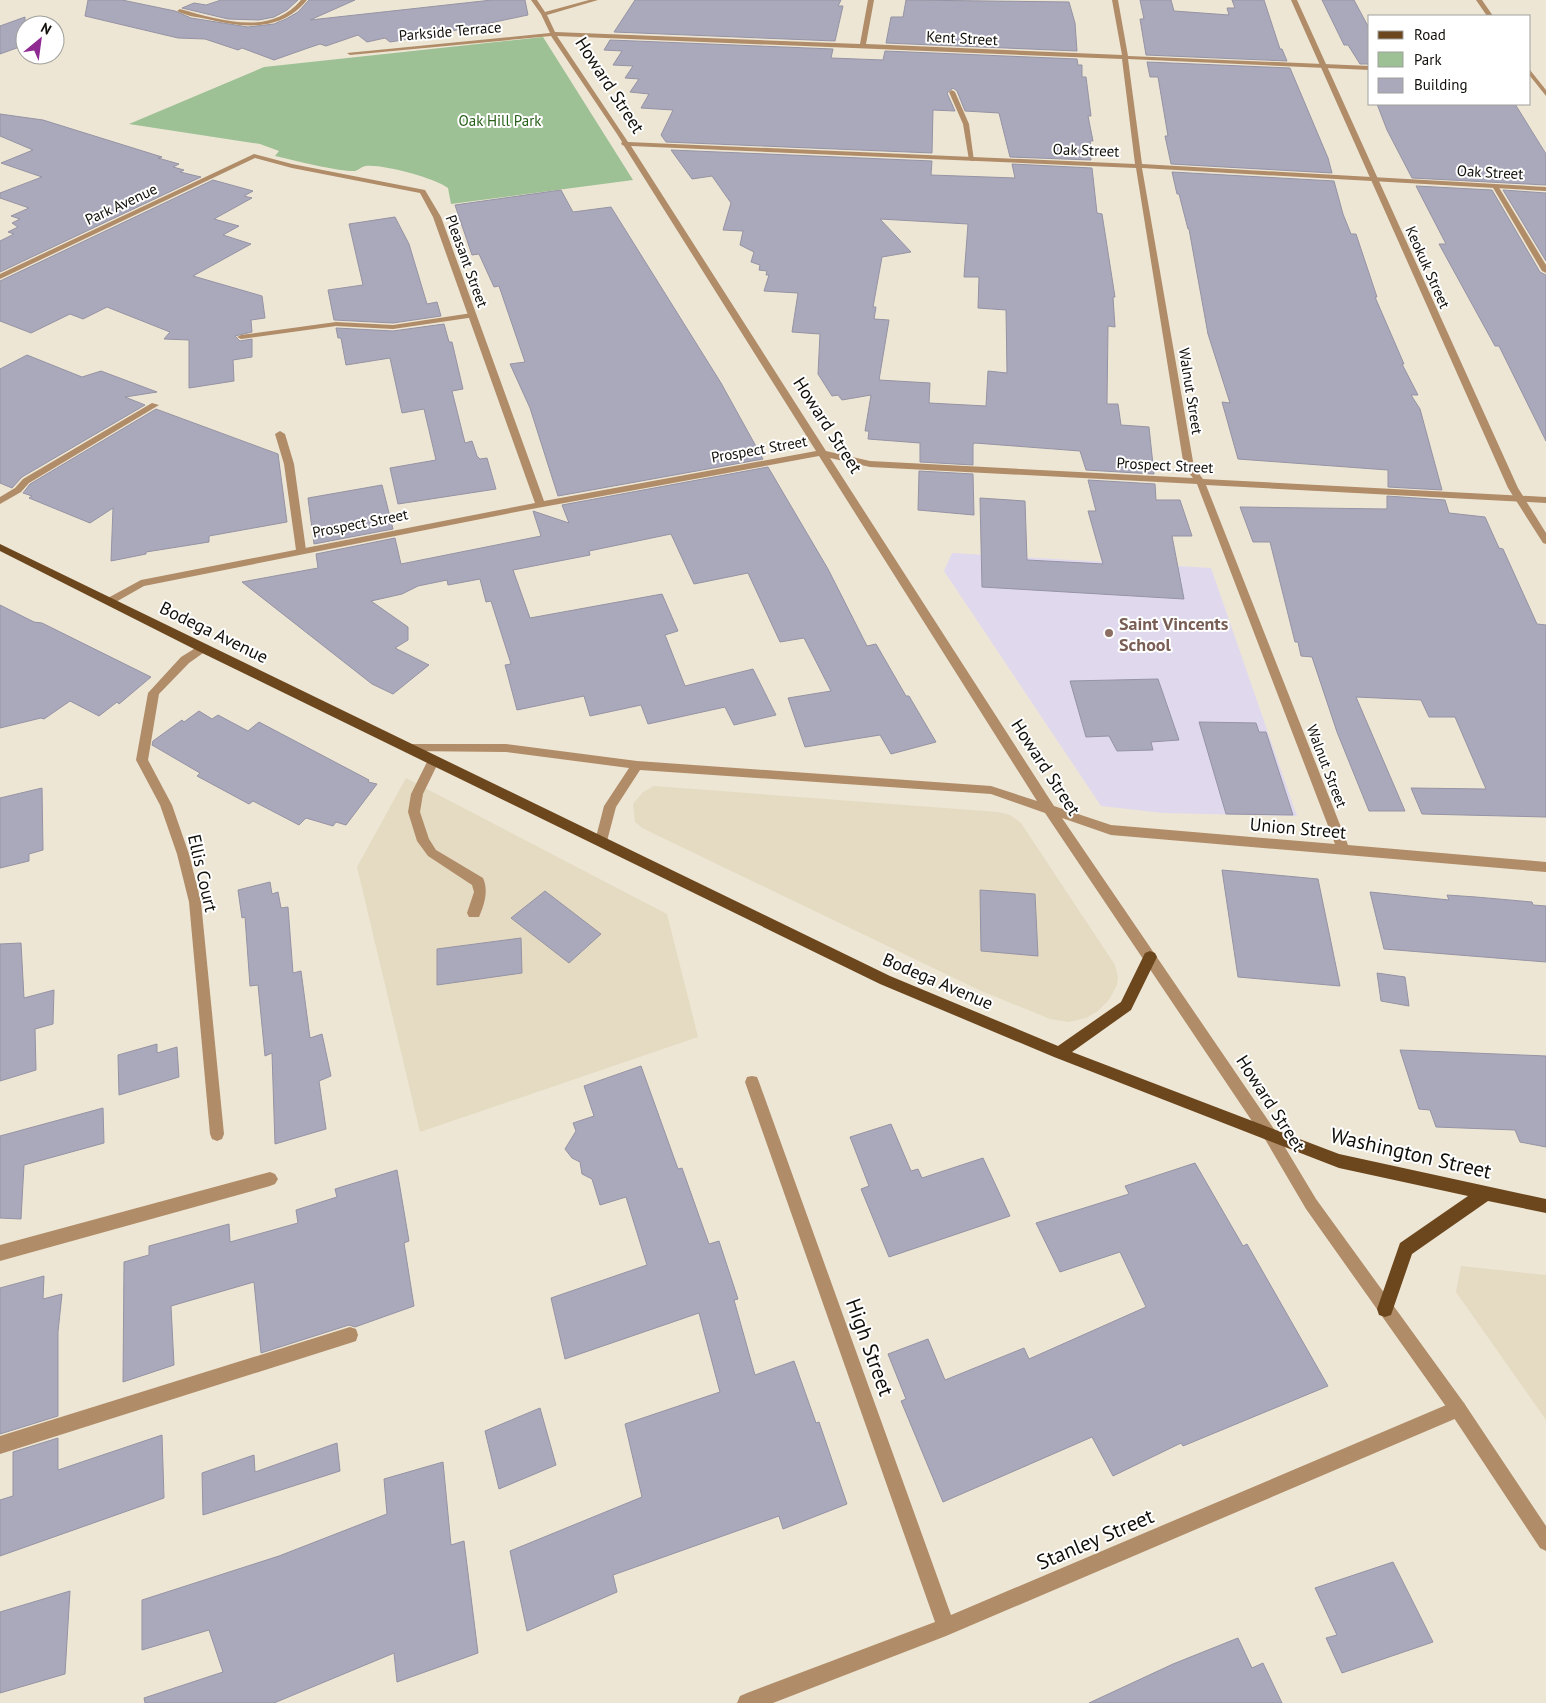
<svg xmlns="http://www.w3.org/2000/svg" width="1546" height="1703" viewBox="0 0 1546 1703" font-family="'PT Sans',sans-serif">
	<rect width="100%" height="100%" fill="#ede6d4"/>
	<g fill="#e5dbc2">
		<path d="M406,778L667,914L698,1037L420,1132L357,867Z"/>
		<path d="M654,786L998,812L1010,815L1021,823L1115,965L1118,977L1117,985L1109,1000L1098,1011L1086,1018L1069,1022L1050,1019L979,990L642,828L635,822L633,804L643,792Z"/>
		<path d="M1461,1266L1546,1275V1420L1456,1292Z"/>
	</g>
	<path fill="#e0d9ee" d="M952,553L1211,568L1297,816L1163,813L1101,806L944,571Z"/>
	<path fill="#9dc195" d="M543,37L633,180L451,204L448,188C435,178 382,164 366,166C362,166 359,170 355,171C339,172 293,160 275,156L279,151L260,144L129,124L264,67Z"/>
	<g fill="#aaa9bb" stroke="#9593a4" fill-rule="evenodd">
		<path d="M88,0H122L175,11L191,18L248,27L274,24L286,19L298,12L309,0H355L310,20L492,0H525L528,15L428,36L390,42L385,38L367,42L358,35L326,46L320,44L308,48L274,60L242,48L238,50L205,39L178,38L85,16Z"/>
		<path d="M221,0H298L287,10L274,17L259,20L228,19L182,8L194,3L206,5Z"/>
		<path d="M635,0H841L838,6H843L835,41L614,32Z"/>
		<path d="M906,0L1069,2L1075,23L1077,51L886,43L891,17H903Z"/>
		<path d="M1140,0H1171L1174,11L1229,15L1227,8H1235L1232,0H1264L1280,49H1282L1287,61L1146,55L1140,19H1144Z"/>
		<path d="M1322,0H1354L1370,30V64H1360L1348,45H1344Z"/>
		<path d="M25,17V45L0,54V26Z"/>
		<path d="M610,40L833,49L831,58L883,60L885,51L1077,59L1078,65H1082V77H1086L1091,116H1088L1093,141H1090L1091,148L1089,147L1091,160L1010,157L999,113L965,111L957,91L953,88L947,93L955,111L933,110L932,153L666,142L661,135L673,110L641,108L649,94L630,92L639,79L625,78L633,66L613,65L622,51L604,50Z"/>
		<path d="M1147,62L1290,68L1328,158L1332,173L1171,164L1165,136H1168L1158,77H1150Z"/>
		<path d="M1377,104H1515L1546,154V185L1412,178L1387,130Z"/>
		<path d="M0,114L43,120L162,157L158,158L179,164L173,167L184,170L180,172L201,177L0,272V241L14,234L8,232L18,227L12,223L20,219L11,216L29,208L0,198V193L42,177L1,163L33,150L0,136Z"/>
		<path d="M671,150L932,161L931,175L1015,178L1012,164L1092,168L1097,213L1102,214L1115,297H1113L1115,327L1108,326L1107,404H1118L1121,425L1149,427L1154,474L1086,470L1080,451L975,443L973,444V465L920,462V443L868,439L869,431H865L871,395L842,400L838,395L832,396L818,374L820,334L792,332L798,293L764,291L769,275H766L767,271L759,270L760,265L751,262L754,252L740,245L743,231L723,230L731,203L712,176L692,179ZM880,219L968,224L964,277H979L978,308L1006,310L1007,373L988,371L986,406L929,403L930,383L879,380L889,320L874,319L876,307H873L882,257L911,252Z"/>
		<path d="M1172,172L1334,181L1343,214L1351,234H1356L1377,297H1375L1404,364H1402L1418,395H1411L1420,409L1442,490L1388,487V470L1238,459L1222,402L1230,403L1208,334L1189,229H1188L1179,194H1177Z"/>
		<path d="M213,180L253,191L244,196L252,198L214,219L239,226L223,235L251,244L193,276L262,296L265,318L251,320L252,332L235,336L240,341L252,339V357L233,360L234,381L189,388V340L164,339L170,332L107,307L83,319L70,314L31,333L0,321V281Z"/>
		<path d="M1416,186L1492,190L1540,272L1546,275V441L1499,346H1495L1439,244H1446Z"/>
		<path d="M561,190L573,212L611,207L721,383L763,459L558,496L530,408L510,364L525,362L499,286L494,287L479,254L472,255L455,205Z"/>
		<path d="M1503,190L1546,193V261Z"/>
		<path d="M395,217L409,244L427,304L437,302L441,316L393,323L334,320L328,290L363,285L349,224Z"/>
		<path d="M444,324L449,342H452L463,389L452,391L465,443L472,441L477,456L480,459L487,458L496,489L398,504L390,468L436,460L424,409L402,413L390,358L346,365L341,338H338L336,328L393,331Z"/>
		<path d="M27,355L82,377L101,371L157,392L125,397L145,405L22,477L12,488L0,483V369Z"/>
		<path d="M156,409L278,454L287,522L209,536V542L146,552V554L111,561L113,508L90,523L29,498L32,496L23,493L30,484Z"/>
		<path d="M768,467L828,569L867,646L876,644L906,696H909L936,742L891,754L880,735L805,747L788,698L831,691L804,638L780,642L748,573L694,584L671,534L589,551L590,555L513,570L530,618L662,594L678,631L665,635L685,686L753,669L776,715L734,725L725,707L648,724L641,705L590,716L584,696L517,710L505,665L511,664L491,601L486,602L480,579L448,585L447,580L418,586L402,594L371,601L408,627V640L395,648L429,665L393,694L372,684L242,582L318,568L316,554L395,538L401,564L541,536L533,511L569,523L562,505Z"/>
		<path d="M919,471L973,474L974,515L918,510Z"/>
		<path d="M1088,480L1155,484L1156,500H1180L1192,536H1172L1184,599L982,587L980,498L1025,501L1027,560L1103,564L1088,511H1096Z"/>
		<path d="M382,485L393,529L314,544L308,498Z"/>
		<path d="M1387,496L1445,500L1449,513L1485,517L1499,548L1503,549L1537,624L1546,625V817L1422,814L1411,788L1486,789L1455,717H1429L1421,700L1356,697L1405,811H1369L1337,732L1312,657L1301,656L1298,642H1295L1270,542H1253L1240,507L1387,509Z"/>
		<path d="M0,605L34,622L42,623L151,677L119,704L117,702L99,716L70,701L44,719L41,718L0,728Z"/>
		<path d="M1158,679L1179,740L1151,742L1153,750L1117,751L1109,736L1086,737L1070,681Z"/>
		<path d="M199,711L212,719L218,715L248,731L259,722L369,780L368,782L377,784L346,825L336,822L333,826L306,818L299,825L253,801L249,804L197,776L200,773L152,745L153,741L182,720L184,722Z"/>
		<path d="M1199,722L1256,723L1259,732H1266L1293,815L1226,814Z"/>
		<path d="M42,788L43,850L29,854V861L0,868V798Z"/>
		<path d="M1222,870L1318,879L1340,986L1238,977Z"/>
		<path d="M270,882L272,894L278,892L281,908L288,907L293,973L301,971L310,1038L322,1034L331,1076L319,1081L326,1129L275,1144L272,1053L265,1056L258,985L250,986L245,917L242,918L238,890Z"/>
		<path d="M980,890L1035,894L1038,956L981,951Z"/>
		<path d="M545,891L601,934L569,963L511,918Z"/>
		<path d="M1370,892L1449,900L1447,895L1476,897L1532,902L1533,905L1546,906V962L1384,949Z"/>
		<path d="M521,938L522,973L437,985V949Z"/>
		<path d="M21,943L24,998L54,990L53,1024L35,1029L36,1070L0,1081V944Z"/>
		<path d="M1377,973L1405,977L1409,1006L1381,1001Z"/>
		<path d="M157,1044V1053L177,1047L179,1077L119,1095L118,1055Z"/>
		<path d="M1400,1050L1546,1056V1147L1520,1142L1515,1130L1436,1127L1430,1110L1419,1109Z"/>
		<path d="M641,1066L678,1169L682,1168L709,1244L719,1241L738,1299L734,1300L755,1375L794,1361L816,1423L819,1422L847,1504L783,1529L779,1516L613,1575L617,1592L527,1631L510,1551L642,1497L625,1424L720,1392L699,1313L565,1359L551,1298L647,1265L626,1197L600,1205L592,1179L582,1174L580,1162L572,1158L565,1149L576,1131L573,1123L594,1116L584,1086Z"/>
		<path d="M103,1108L104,1143L24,1165L21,1219L0,1218V1136Z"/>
		<path d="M891,1124L911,1171L918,1169L922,1178L983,1158L1010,1216L889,1257L861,1189L869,1186L850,1137Z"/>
		<path d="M1195,1163L1243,1246L1247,1244L1328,1386L1183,1446L1181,1443L1113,1476L1092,1437L943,1502L901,1401L906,1399L888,1354L928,1339L945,1380L1024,1348L1029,1359L1146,1307L1120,1252L1060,1272L1036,1223L1129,1194L1125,1186Z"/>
		<path d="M397,1170L409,1241L404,1243L414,1306L355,1327L349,1325L261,1353L254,1282L171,1306L174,1365L123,1382L124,1262L149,1255V1246L229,1224L230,1242L298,1223L296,1210L337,1197L335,1189Z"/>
		<path d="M44,1276L43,1299L62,1294L58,1332V1416L0,1434V1288Z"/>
		<path d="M540,1408L556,1465L499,1489L485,1431Z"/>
		<path d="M162,1435L164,1498L0,1556V1500L13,1496V1452L58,1438V1470Z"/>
		<path d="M337,1443L340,1471L203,1515L202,1473L254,1455L255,1472Z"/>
		<path d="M443,1462L451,1545L464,1541L478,1653L397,1682L394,1653L274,1703H145L144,1698L223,1672L209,1630L142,1650V1600L279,1556L387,1514L384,1479Z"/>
		<path d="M1393,1562L1433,1642L1342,1673L1326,1638L1337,1635L1315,1588Z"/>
		<path d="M70,1591L65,1674L0,1693V1612Z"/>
		<path d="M1238,1638L1252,1668L1263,1663L1282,1703H1089L1173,1664Z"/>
	</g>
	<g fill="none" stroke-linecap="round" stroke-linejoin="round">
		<g fill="#b08c68" fill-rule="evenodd">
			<path d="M952,90L955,92L969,124L974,161L969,160L963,124L949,92Z"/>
			<path d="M1493,185L1498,186L1546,265V273L1542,271L1492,186Z"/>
			<path d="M472,313L476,315L475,317L393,329L336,326L241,339L237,337L241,335L336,322L393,325Z"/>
			<path d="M152,403L159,405L29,483L21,492L0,504V497L15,488L23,479Z"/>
			<path d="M280,431L285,434L294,464L306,550L301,553L296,550L284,464L275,434Z"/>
			<path d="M434,755L440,759L423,794L420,812L429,839L436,850L483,878C489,891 484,905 479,917H469L467,913L474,892L472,885L428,856L417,841L408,812L411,794L430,756Z"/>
			<path d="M270,1172L275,1174L278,1179L275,1184L270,1186L0,1261V1245Z"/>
			<path d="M350,1327L356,1329L358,1335L356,1341L350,1343L0,1454V1436Z"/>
		</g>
		<g fill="#b08c68" fill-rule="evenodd">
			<path d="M301,0H307C281,32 244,28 207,19C197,17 186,16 177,11L180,9C220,20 270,37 301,0Z"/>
			<path d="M531,0H537L545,12L589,0H598L547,15L555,32L860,44L868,0H874L866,44L1122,55L1112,0H1118L1128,56L1370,66V70L1128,59L1142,164L1546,187V191L1142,168L1194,467L1203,479L1546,497V503L1206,485L1348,845L1546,862V872L1111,835L1062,818L1274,1129L1276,1134L1274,1139L1269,1141L1264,1139L1045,813L991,794L640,770L616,807L607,841L605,844H597L595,841L604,806L629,768L506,752L408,751L406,748L408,745L412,744H506L637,761L991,786L1037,801L819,456L521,511L144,586L114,603H106V599L141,580L535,503L433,217L420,193L292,168L255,158L0,279V274L254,154L292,164L425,190L441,217L544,501L816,451L624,146L621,144L622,142L617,134L551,36L350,55L347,53L550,33L541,14ZM557,36L1122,59L1135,164L628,142ZM631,146L1136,168L1184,467L1193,478L870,461L826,451ZM830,458L870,467L1197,484L1335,844L1111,825L1054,806Z"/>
			<path d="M1476,0H1482L1493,16H1487Z"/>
			<path d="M1530,70L1546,90V96L1530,76Z"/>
			<path d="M202,644L206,645L207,648L206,651L189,663L159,694L148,760L172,805L189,854L201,902L224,1134L222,1139L217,1141L212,1139L210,1134L189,902L177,854L160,805L136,760L148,693L181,657Z"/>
			<path d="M752,1076L757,1077L759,1082L951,1615L1458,1400L1464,1403L1467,1409L1464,1415L946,1636L773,1703H737L740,1696L747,1693L935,1622L745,1082L747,1077Z"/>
		</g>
		<g fill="#b08c68" fill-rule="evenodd">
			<path d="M1291,0H1297L1518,488L1546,533V544L1543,543L1508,488Z"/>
			<path d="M1269,1127L1274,1129L1316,1199L1464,1403L1546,1526V1551L1540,1548L1452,1415L1306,1209L1262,1134L1264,1129Z"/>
		</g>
		<path fill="#6c471e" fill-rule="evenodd" d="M0,544L890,976L1058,1046L1121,1002L1145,953L1150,951L1155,953L1157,957L1131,1010L1072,1052L1339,1154L1546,1199V1213L1488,1201L1412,1254L1391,1315L1385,1317L1379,1315L1377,1309L1400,1243L1468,1196L1339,1168L1054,1057L880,984L198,651L0,551Z"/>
	</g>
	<circle fill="#8d6e63" stroke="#fff" stroke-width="2" cx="1109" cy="633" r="5"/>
	<g text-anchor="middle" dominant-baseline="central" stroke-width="4" stroke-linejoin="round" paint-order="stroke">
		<g font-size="15" fill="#110f09" stroke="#fff">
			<text transform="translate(450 31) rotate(-5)">Parkside Terrace</text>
			<text transform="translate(962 38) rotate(3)">Kent Street</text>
			<text transform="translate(1086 150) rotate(2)">Oak Street</text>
			<text transform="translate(1490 172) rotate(3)">Oak Street</text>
			<text transform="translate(121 204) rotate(-25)">Park Avenue</text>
			<text transform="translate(467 261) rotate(70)">Pleasant Street</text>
			<text transform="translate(1428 267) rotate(66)">Keokuk Street</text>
			<text transform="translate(1191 391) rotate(81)">Walnut Street</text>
			<text transform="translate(759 449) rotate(-10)">Prospect Street</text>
			<text transform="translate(1165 465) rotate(3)">Prospect Street</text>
			<text transform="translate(360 523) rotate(-11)">Prospect Street</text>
			<text transform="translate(1327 766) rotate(69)">Walnut Street</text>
		</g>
		<g font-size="15" fill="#28601a" stroke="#fff">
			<text x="500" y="120">Oak Hill Park</text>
		</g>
		<g font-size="18" fill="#110f09" stroke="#fff">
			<text transform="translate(610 85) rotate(57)">Howard Street</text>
			<text transform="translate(828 425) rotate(57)">Howard Street</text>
			<text transform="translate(214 632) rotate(26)">Bodega Avenue</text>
			<text transform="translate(1046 767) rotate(57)">Howard Street</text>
			<text transform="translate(1298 828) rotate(5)">Union Street</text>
			<text transform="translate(203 873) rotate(77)">Ellis Court</text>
			<text transform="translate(938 981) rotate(23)">Bodega Avenue</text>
			<text transform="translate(1271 1103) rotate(57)">Howard Street</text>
		</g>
		<g font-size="18" font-weight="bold" fill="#785e54" stroke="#fff" text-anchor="start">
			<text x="1119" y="623">Saint Vincents<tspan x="1119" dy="21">School</tspan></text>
		</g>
		<g font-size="21" fill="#110f09" stroke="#fff">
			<text transform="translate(1411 1153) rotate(13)">Washington Street</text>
			<text transform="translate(870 1347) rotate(70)">High Street</text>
			<text transform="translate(1095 1539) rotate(-23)">Stanley Street</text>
		</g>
	</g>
	<rect x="1368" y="15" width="162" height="90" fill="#ffffff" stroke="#a09f9d"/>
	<rect x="1378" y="31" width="25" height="8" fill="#6c471e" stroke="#a09f9d"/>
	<text x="1414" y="40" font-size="15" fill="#110f09">Road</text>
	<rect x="1378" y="52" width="25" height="15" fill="#9dc195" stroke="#a09f9d"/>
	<text x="1414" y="65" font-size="15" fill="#110f09">Park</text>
	<rect x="1378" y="78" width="25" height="15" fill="#aaa9bb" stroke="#a09f9d"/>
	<text x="1414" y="90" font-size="15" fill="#110f09">Building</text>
	<g transform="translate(40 40) rotate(29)"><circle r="24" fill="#ffffff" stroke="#a09f9d"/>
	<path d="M0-4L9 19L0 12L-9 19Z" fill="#8e2a91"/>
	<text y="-8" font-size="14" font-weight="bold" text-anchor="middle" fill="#110f09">N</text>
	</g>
</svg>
